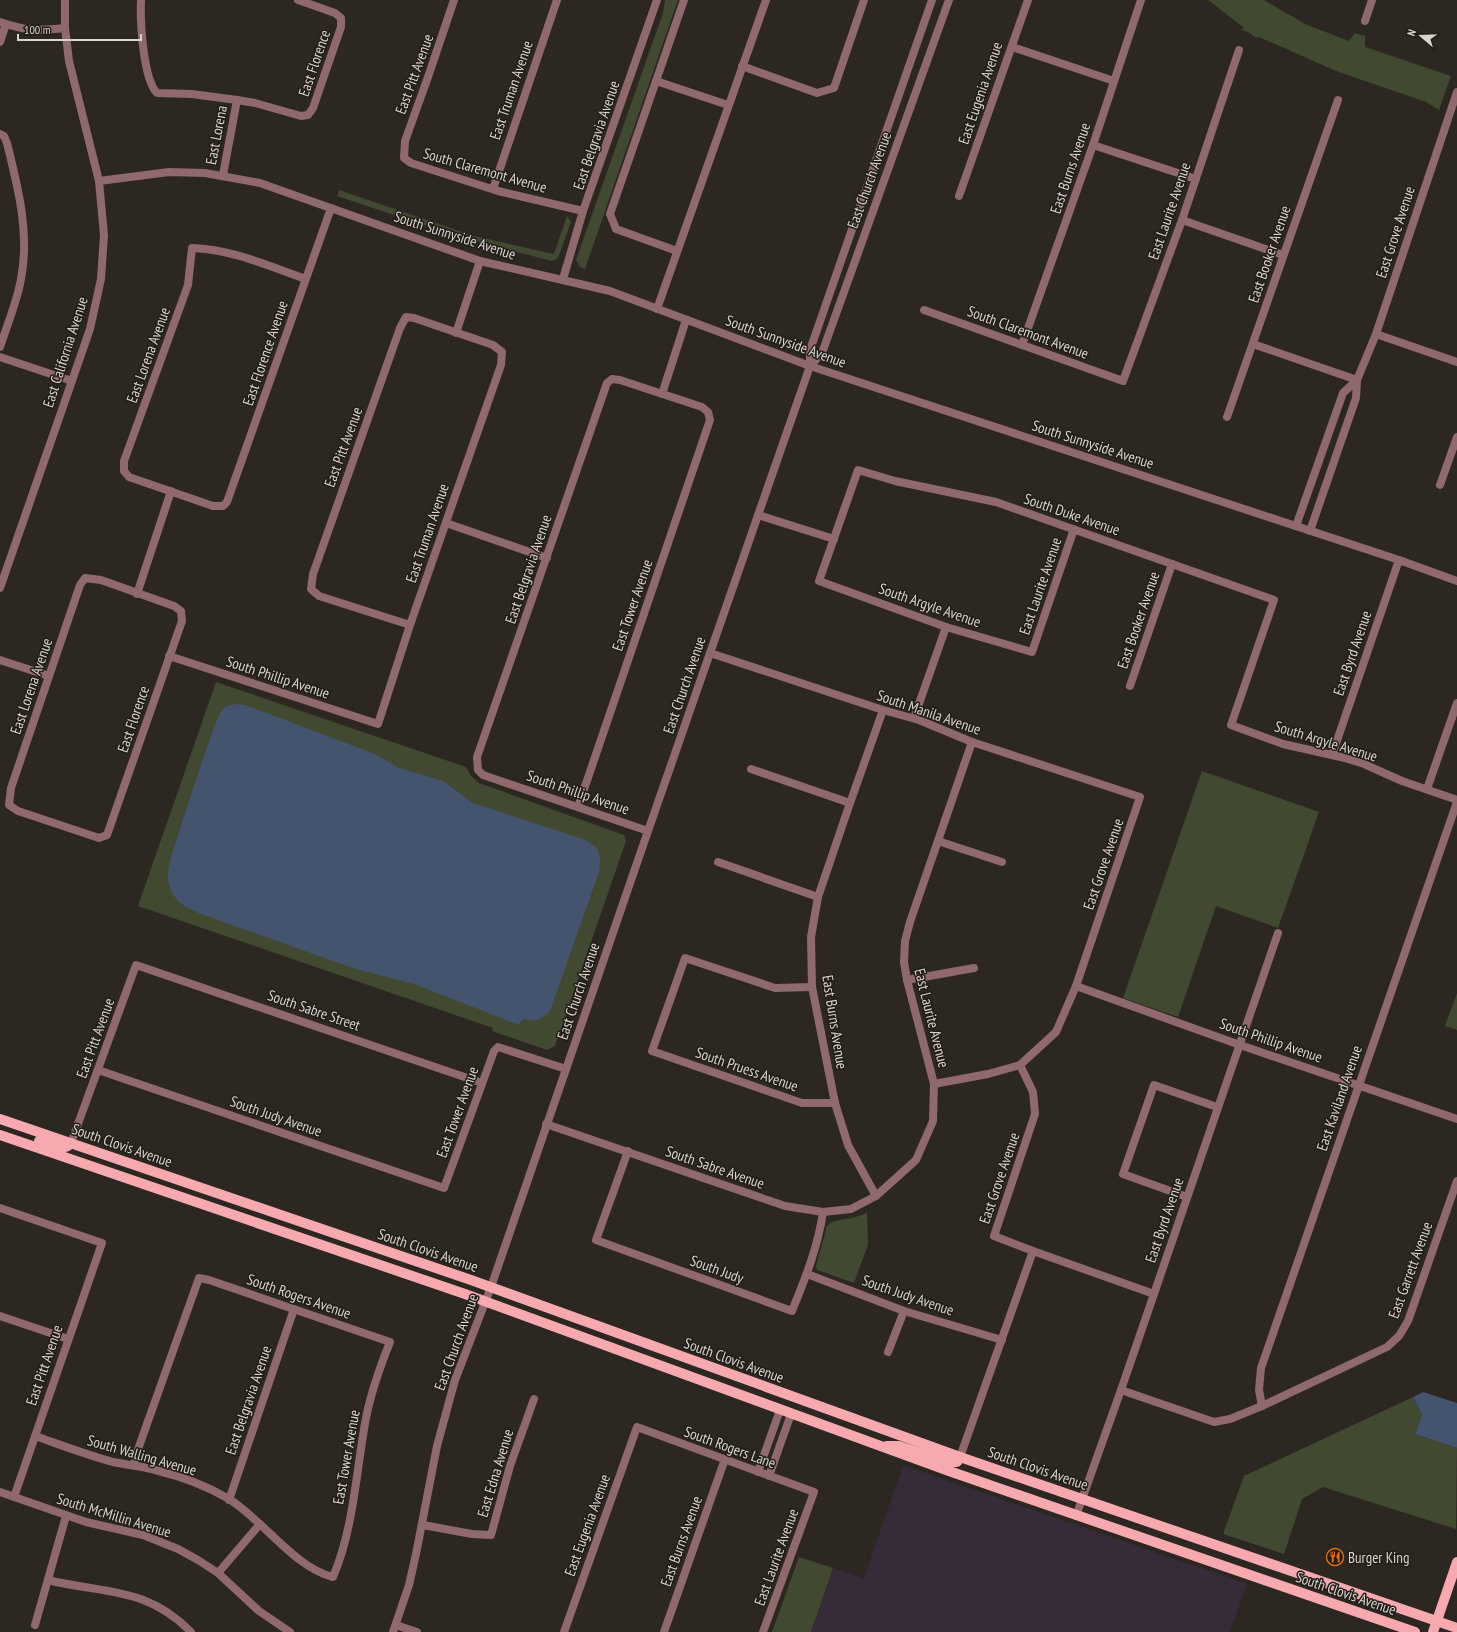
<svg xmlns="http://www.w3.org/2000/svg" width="1457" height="1632" viewBox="0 0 1457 1632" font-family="'PT Sans Narrow',sans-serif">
	<rect width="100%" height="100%" fill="#2d2721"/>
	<path fill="#372a39" d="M903,1465L1247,1584L1230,1632H811L833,1568L864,1578Z"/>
	<g fill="#414931">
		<path d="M665,0H678L585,269L580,267L576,260L663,13Z"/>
		<path d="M1208,0H1264L1305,24L1349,41L1355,33L1365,36V47L1451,76L1439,110L1426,102L1336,71L1259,37L1256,38L1250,33L1242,30L1243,27Z"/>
		<path d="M339,190L474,236L554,254L567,216L571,222L558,258L552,261L463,238L337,196Z"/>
		<path d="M216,682L466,767L471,776L479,783L624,835L626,841L555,1046L547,1050L492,1031L493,1028L138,906Z"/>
		<path d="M1202,771L1319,812L1278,928L1216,906L1178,1017L1123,998Z"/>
		<path d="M1457,993V1030L1445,1026Z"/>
		<path d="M867,1213L868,1245L854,1283L817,1270L816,1266L827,1226C833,1219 843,1220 851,1218C856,1217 862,1215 867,1213Z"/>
		<path d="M1413,1397L1422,1415L1415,1434L1457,1448L1456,1529L1323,1487L1302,1499L1284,1554L1223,1534L1244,1476Z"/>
		<path d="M799,1557L833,1568L811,1632H772Z"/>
	</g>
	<g fill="#44546f">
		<path d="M236,704L248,706L375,754L399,768L443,781L473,803L580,838C600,846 602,852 599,872L550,1011C540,1020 537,1022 523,1019L519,1025L417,985L353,968L196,912C181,906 168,895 168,876C168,862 175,846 179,832C188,804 197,776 207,748C211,736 215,723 221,712C225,705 229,705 236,704Z"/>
		<path d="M1423,1392L1457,1403V1448L1415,1434L1422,1415L1413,1397Z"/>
	</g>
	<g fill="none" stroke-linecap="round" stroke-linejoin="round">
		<g stroke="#8f696c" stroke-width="8">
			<path d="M141,0C140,20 143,79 157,93L192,94L237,100L255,103L301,116L308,115L313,108L341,27V18L335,13L298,0"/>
			<path d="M454,0L428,77L405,141L404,158L411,163L498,191L583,211"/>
			<path d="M1365,21L1372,0"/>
			<path d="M0,22C26,31 38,31 65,28"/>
			<path d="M0,42L6,24"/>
			<path d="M1012,47L1114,81"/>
			<path d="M742,66L817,93L834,88L864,0"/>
			<path d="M656,81L728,105"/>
			<path d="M0,134L4,136L7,143C18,188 30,233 21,279C17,302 7,325 0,347"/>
			<path d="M1093,145L1196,179"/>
			<path d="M223,175L237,100"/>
			<path d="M493,189L557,0"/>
			<path d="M959,196L1028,0"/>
			<path d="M1182,220L1283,255"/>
			<path d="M677,251L616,229L610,214L684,0"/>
			<path d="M306,279C269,266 231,249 192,248L188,285L124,461V471L129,477L213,506H223L227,502L331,208"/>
			<path d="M563,279L583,211L657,0"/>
			<path d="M657,309L766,0"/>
			<path d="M924,310L1123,381L1182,220L1239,50"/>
			<path d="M456,333L480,261"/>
			<path d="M1376,334L1457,362"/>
			<path d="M1253,344L1357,380L1376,334L1457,92"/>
			<path d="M1022,345L1093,145L1141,0"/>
			<path d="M0,357L72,381"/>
			<path d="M662,394L686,320"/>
			<path d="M1227,417L1338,100"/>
			<path d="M1440,485L1457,437"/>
			<path d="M758,515L834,539"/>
			<path d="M446,523L547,558"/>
			<path d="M1296,526L1343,393L1357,380L1356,398L1310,531"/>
			<path d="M1074,529L1032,652L946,627L819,581L858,470L895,481L996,502L1274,600L1231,725L1283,744L1345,758L1364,764L1402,781L1457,800"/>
			<path d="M85,578L101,580L174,606L181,611L182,621L107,835L99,838L18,811L9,805L11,788L80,585Z"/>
			<path d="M137,594L171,491"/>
			<path d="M710,653L883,710L919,720L972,742L1140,797L1076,986L1056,1032L1020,1065L988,1074L934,1084"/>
			<path d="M169,656L378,724L410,625L501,365L502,352L493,345L414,318L406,317L400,328L313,574L311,589L319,596L410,625"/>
			<path d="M0,660L49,676"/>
			<path d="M1130,686L1172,564"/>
			<path d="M914,718L946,627"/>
			<path d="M1332,755L1399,560"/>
			<path d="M751,769L850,803"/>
			<path d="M1427,789L1457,703"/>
			<path d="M578,807L710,420L708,412L702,407L620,380L612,379L607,383L477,757L478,770L483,775L648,831"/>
			<path d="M938,841L1002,862"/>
			<path d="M718,862L818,897"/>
			<path d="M907,980L974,968"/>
			<path d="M1076,986L1240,1045L1457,1119"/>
			<path d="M812,987L775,988L685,958L652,1051L802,1103H835"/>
			<path d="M98,1070L444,1188L494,1051L498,1047L566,1069"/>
			<path d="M546,1124L785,1206L823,1212L851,1209L876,1196L916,1160L933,1121L934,1084L907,980L904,962L905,941L910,922L972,742"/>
			<path d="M71,1143L136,965L482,1083"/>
			<path d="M628,1151L596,1240L792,1311C805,1279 818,1247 823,1212"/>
			<path d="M876,1196L848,1145L835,1103L812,987L811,937L818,897L850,803L883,710"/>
			<path d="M1187,1197L1123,1174L1154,1085L1217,1107"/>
			<path d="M0,1208L102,1243L14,1497"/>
			<path d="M1033,1251L1154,1294"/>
			<path d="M807,1274L904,1311L1002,1340"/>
			<path d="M0,1316L68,1339"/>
			<path d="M888,1352L904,1311"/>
			<path d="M1121,1390L1214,1422L1230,1419L1262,1406L1387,1347L1399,1336L1408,1321L1457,1181"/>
			<path d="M1262,1406L1259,1390L1261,1368L1457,802"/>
			<path d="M35,1436C61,1445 87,1455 113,1462C127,1465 141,1466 155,1470C180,1476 207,1486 229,1499C263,1520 295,1568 333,1577C354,1528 356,1471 366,1418C371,1392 380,1367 390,1342L209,1280L199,1278L137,1452L134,1465"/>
			<path d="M960,1457L1033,1251L994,1236L1035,1114L1033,1092L1020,1065"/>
			<path d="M758,1472L780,1410"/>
			<path d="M769,1476L791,1414"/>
			<path d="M0,1492L86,1522L143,1535L178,1549L198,1560L218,1573L259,1611L290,1632"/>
			<path d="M229,1500L294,1309"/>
			<path d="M1076,1516L1121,1390L1278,933"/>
			<path d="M423,1525L472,1534L491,1535L510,1466L534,1399"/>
			<path d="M218,1573L260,1524"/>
			<path d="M48,1580C104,1594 146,1586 191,1632"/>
			<path d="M35,1625L66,1516"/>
			<path d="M396,1625L417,1632"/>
			<path d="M564,1632L637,1427L814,1492L763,1632"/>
			<path d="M664,1632L725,1459"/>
		</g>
		<g stroke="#8f696c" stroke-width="8">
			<path d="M99,181L169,172L205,173L260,183L480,261L610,291L810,366L1399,560L1457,581"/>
			<path d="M810,366L822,353L949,0"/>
			<path d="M0,588L90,329L101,279L104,235L99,181L69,61L65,28V0"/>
			<path d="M393,1632L409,1585L416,1554L437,1446L455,1380L491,1287L648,831L810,366V350L932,0"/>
		</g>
		<g stroke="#f7a9b0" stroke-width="10">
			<path d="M0,1119L471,1280L960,1457L1457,1628"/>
			<path d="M0,1135L465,1294L949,1471L1415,1632"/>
			<path d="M39,1141C49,1144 64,1153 71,1143"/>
			<path d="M887,1446H899L949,1462H957L960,1457"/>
			<path d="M1433,1632L1457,1562"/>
		</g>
	</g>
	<defs>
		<g id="restaurant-ring" transform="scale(0.9)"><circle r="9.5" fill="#231d18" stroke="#e8710a" stroke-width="1.5"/><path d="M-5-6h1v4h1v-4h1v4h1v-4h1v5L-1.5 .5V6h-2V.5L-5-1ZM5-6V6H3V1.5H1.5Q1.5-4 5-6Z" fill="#e8710a"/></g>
	</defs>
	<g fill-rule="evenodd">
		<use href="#restaurant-ring" x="1335" y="1557"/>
	</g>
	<g text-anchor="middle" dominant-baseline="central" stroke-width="3" stroke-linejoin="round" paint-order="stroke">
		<g font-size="15" fill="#d8d4d0" stroke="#231d18">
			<text transform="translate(314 63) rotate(-71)">East Florence</text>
			<text transform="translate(414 74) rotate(-70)">East Pitt Avenue</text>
			<text transform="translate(511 90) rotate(-71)">East Truman Avenue</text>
			<text transform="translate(980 93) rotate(-71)">East Eugenia Avenue</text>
			<text transform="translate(216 135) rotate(-79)">East Lorena</text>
			<text transform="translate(596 135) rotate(-71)">East Belgravia Avenue</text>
			<text transform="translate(1070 168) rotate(-71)">East Burns Avenue</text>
			<text transform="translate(485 170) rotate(16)">South Claremont Avenue</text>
			<text transform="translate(869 180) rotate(-70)">East Church Avenue</text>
			<text transform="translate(1169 211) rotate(-71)">East Laurite Avenue</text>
			<text transform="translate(1395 232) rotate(-72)">East Grove Avenue</text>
			<text transform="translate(455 235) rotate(18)">South Sunnyside Avenue</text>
			<text transform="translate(1269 254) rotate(-71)">East Booker Avenue</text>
			<text transform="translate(1028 332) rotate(20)">South Claremont Avenue</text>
			<text transform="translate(786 341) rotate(20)">South Sunnyside Avenue</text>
			<text transform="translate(65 352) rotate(-72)">East California Avenue</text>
			<text transform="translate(265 353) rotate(-71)">East Florence Avenue</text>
			<text transform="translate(148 355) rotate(-70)">East Lorena Avenue</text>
			<text transform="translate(1093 444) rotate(18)">South Sunnyside Avenue</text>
			<text transform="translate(343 447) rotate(-70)">East Pitt Avenue</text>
			<text transform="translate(1072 514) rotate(19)">South Duke Avenue</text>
			<text transform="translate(427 533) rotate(-71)">East Truman Avenue</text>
			<text transform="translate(528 569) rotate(-71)">East Belgravia Avenue</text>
			<text transform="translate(1040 586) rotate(-71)">East Laurite Avenue</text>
			<text transform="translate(632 605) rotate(-71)">East Tower Avenue</text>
			<text transform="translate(930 605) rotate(19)">South Argyle Avenue</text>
			<text transform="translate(1138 620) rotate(-71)">East Booker Avenue</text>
			<text transform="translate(1352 653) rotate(-71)">East Byrd Avenue</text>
			<text transform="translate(278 677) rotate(18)">South Phillip Avenue</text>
			<text transform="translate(684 685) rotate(-71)">East Church Avenue</text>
			<text transform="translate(31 686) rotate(-71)">East Lorena Avenue</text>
			<text transform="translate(929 712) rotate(19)">South Manila Avenue</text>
			<text transform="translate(133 719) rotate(-71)">East Florence</text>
			<text transform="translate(1326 741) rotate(17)">South Argyle Avenue</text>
			<text transform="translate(578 792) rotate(19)">South Phillip Avenue</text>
			<text transform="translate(1103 864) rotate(-71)">East Grove Avenue</text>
			<text transform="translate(578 991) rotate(-71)">East Church Avenue</text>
			<text transform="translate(314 1010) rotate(19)">South Sabre Street</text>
			<text transform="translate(932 1018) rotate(76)">East Laurite Avenue</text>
			<text transform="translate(835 1022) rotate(81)">East Burns Avenue</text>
			<text transform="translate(95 1038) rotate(-70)">East Pitt Avenue</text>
			<text transform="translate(1271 1040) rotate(19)">South Phillip Avenue</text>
			<text transform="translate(747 1069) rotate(19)">South Pruess Avenue</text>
			<text transform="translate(1339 1098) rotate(-71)">East Kaviland Avenue</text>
			<text transform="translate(457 1112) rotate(-70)">East Tower Avenue</text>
			<text transform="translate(276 1116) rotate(19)">South Judy Avenue</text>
			<text transform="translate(122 1145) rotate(19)">South Clovis Avenue</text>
			<text transform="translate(715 1167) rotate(19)">South Sabre Avenue</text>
			<text transform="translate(999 1178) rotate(-71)">East Grove Avenue</text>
			<text transform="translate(1164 1220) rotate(-71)">East Byrd Avenue</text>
			<text transform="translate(428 1250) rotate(19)">South Clovis Avenue</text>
			<text transform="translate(717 1269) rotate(20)">South Judy</text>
			<text transform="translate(1410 1270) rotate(-70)">East Garrett Avenue</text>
			<text transform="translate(908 1295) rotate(19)">South Judy Avenue</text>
			<text transform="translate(299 1296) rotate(19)">South Rogers Avenue</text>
			<text transform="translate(456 1342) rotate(-70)">East Church Avenue</text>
			<text transform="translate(734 1360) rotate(20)">South Clovis Avenue</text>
			<text transform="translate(44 1365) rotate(-71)">East Pitt Avenue</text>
			<text transform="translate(248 1400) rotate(-71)">East Belgravia Avenue</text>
			<text transform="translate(730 1447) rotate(20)">South Rogers Lane</text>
			<text transform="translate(142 1455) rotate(16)">South Walling Avenue</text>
			<text transform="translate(346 1457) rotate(-80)">East Tower Avenue</text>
			<text transform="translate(1038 1468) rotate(19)">South Clovis Avenue</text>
			<text transform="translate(495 1473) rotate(-73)">East Edna Avenue</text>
			<text transform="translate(114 1515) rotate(17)">South McMillin Avenue</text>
			<text transform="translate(587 1525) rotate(-70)">East Eugenia Avenue</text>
			<text transform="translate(681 1541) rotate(-70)">East Burns Avenue</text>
			<text transform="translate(776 1557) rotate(-70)">East Laurite Avenue</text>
			<text transform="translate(1346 1593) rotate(19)">South Clovis Avenue</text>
		</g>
		<g font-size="15" fill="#d8d4d0" stroke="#231d18" text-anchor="start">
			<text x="1348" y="1557">Burger King</text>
		</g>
	</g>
	<g transform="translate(1421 36) rotate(289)" stroke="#231d18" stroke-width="3" paint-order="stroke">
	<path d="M0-3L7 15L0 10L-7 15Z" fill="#d8d4d0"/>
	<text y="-6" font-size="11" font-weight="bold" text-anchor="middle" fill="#d8d4d0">N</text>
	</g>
	<path d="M18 34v6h123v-6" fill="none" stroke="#d8d4d0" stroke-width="2"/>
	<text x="24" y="34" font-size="12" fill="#d8d4d0" stroke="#231d18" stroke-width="3" paint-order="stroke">100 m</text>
</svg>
